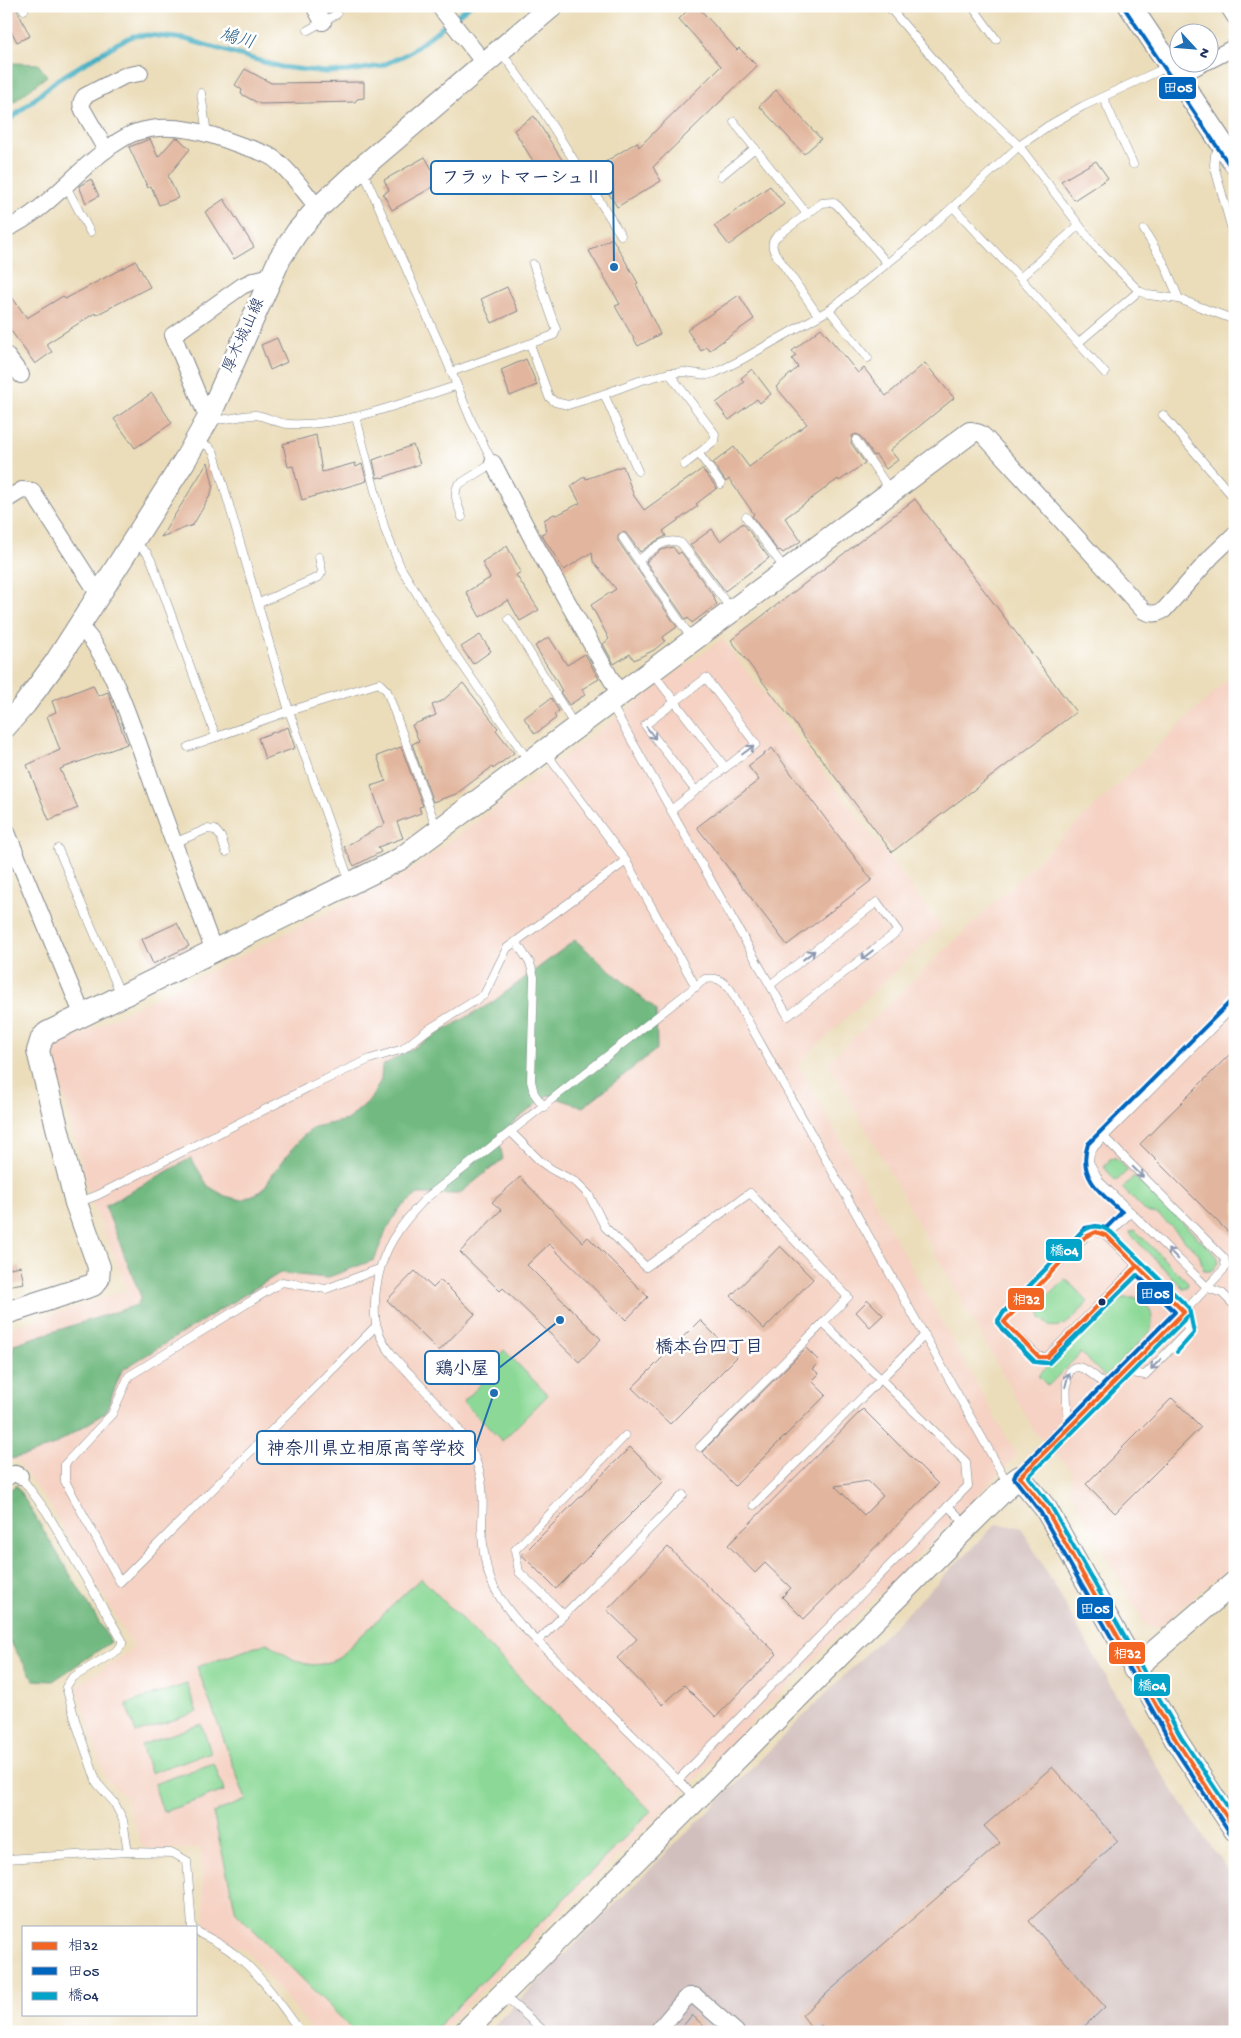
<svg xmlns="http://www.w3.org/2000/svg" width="1241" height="2038" viewBox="0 0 1241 2038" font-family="'Gochi Hand','Klee One',sans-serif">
	<rect width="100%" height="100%" fill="#fff"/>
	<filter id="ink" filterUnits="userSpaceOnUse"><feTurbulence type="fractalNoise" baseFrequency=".02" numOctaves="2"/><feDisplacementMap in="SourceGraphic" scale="10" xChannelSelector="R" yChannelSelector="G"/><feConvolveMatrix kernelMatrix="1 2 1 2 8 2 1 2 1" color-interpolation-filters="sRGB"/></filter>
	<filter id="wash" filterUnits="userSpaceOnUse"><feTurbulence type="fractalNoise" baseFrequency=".0096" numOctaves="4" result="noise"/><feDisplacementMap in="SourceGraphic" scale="20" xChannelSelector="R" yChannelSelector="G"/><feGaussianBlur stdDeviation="1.12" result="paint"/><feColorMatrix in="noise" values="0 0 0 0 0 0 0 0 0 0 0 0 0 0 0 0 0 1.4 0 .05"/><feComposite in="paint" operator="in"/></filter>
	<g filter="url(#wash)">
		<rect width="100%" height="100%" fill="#ebddba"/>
		<g fill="#f5d2c3">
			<path d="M722,639L942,927L798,1064L1017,1456L687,1788L440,2032H314L247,1951L205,1928L201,1848L150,1850L142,1846L125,1796L106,1779L76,1687L134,1648L50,1506L16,1460L6,1467V1329L125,1291L127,1288L91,1201L54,1056L58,1046L407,873Z"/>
			<path d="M1235,672V1562L1158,1628L1146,1626L1070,1490L1072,1471L1036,1434L828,1062Z"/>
		</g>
		<path fill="#d1bfbd" d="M996,1524L1021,1527L1150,1755L1189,1815L1235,1880V2032H487Z"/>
		<g fill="#8cd997" stroke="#54847a">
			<path d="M1111,1158H1116L1128,1170L1116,1181L1104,1167Z"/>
			<path d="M1134,1176L1217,1256L1219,1262L1211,1271H1204L1199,1254L1160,1216L1146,1212L1122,1188Z"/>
			<path d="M1133,1230L1136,1231L1188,1283L1187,1287L1183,1288L1131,1235L1130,1232Z"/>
			<path d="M1066,1279L1088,1302C1077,1313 1067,1330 1049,1326L1041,1318C1037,1301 1055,1290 1066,1279Z"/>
			<path d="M1122,1298H1138C1151,1306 1155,1317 1150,1332L1105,1377L1081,1353L1048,1386L1038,1376L1108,1306Z"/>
			<path d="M504,1350L548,1395L502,1441L463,1402L481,1384L476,1378Z"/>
			<path d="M421,1578L651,1811L432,2032H355L236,1912L213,1813L246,1800L197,1667L267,1643C293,1659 306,1673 337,1659Z"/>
			<path d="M187,1684L197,1712L136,1733L126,1704Z"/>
			<path d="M201,1724L211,1752L150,1773L141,1745Z"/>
			<path d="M214,1763L224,1791L163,1812L154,1784Z"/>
		</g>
		<g fill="#71b980" stroke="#46746f">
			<path d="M12,63L38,64L47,76L6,108V68Z"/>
			<path d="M575,940L656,1010L657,1049L583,1107L548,1095L498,1135L503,1159L459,1194H418L399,1209L386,1231L374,1260L326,1278L280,1273L122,1370L105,1413L54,1445L32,1454L6,1460V1395L14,1344L137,1305L141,1297L105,1206L191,1158L208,1186L225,1196L241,1200L262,1191L275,1171L301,1138L314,1127L347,1120L370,1100L381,1080L382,1066L493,1002Z"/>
			<path d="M16,1485L111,1642L53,1681L34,1680L6,1635V1493Z"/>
		</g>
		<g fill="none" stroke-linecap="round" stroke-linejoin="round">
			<path stroke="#43aec2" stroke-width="5" d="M6,123L57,80L118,43L133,36L149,35L185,39L281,67L325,72L349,71L381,66L409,53L469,6"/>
		</g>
		<g id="blocks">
			<g fill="#e2b69e" fill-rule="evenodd">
				<path d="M6,6H15L30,36L17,42L6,21Z"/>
				<path d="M692,6H697L737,50L739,48L757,66L653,167L661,181L617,207L594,169L637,142L639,147L721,66L679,19Z"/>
				<path d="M245,69L271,83L364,82V98L357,99L355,102L260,104L241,94L242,90L235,85Z"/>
				<path d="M776,90L821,139L804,154L759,106Z"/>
				<path d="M534,116L566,166L544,179L514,130Z"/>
				<path d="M175,138H178L190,149L168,176L178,198L159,205L151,186L148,188L129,147L150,139L158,157Z"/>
				<path d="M425,157L440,183L392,210L383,194L389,190L384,180Z"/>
				<path d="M1096,161L1108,178L1074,200L1061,181Z"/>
				<path d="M91,179L99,196L86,203L79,186Z"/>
				<path d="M770,186L784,204L729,245L714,226Z"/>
				<path d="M224,199L254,247L234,259L205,212Z"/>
				<path d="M612,238L638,283L636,284L660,334L638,346L615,306L620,304L589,251Z"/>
				<path d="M136,261L150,287L96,315L95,313L46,344L52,352L35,364L6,324V289L27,318L63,296L65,299Z"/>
				<path d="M507,287L518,311L492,323L481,299Z"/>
				<path d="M739,295L754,319L710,350L706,347L701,351L687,330Z"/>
				<path d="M821,328L858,373L864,368L886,396L925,363L954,398L890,450L898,460L886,469L876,455L874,456L860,436L856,434L852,436L851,443L865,463L839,481L838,479L785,518L801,541L783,553L780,550L778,551L752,516L754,514L729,479L726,482L713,463L734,447L749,467L807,424L776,387L798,367L792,359L796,356L792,351Z"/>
				<path d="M277,338L287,362L270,370L261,345Z"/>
				<path d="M526,359L537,385L510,396L501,370Z"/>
				<path d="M752,369L771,394L760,403L757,399L729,420L716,403L744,382L741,378Z"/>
				<path d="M152,393L172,423L135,448L114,419Z"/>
				<path d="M316,435L322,472L355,463L356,467L362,464L367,481L302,500L293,466L288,467L283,444Z"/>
				<path d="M413,445L420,464L382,478L381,477L377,478L373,460Z"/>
				<path d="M208,462L213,485L211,494L193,525L161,537Z"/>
				<path d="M623,466L634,496L644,510L702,469L717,488L696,504L698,506L663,531L666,536L656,541L640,552L626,533L622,532L618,535V541L677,627L663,637L665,641L654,650L634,660L630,654L614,664L603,644L609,639L591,605L616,589L593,561L592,552L564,570L541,534L546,532L544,520L554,514L557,515L580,503L571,486L585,476L586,479Z"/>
				<path d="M915,499L1076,712L892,852L731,640Z"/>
				<path d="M743,523L769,558L725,591L690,545L712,529L720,541Z"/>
				<path d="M507,546L521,572L516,575L539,610L520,621L508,600L480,617L466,592L490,578L482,562Z"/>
				<path d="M673,547L678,554L681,552L715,598L714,599L717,604L692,623L688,618L686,620L646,562L661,550Z"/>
				<path d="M480,635L491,651L473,664L461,647Z"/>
				<path d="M549,637L567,665L585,654L599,679L582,689L585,695L569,705L560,692L562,691L556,680L535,646Z"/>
				<path d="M463,683L498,728L496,730L514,753L493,769L492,767L456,794L433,802L412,744L419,741L412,725L436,715L432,705L442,701Z"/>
				<path d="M93,685L98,696L108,692L127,744L60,769L78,808L49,820L27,765L60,750L47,716L56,712L52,701Z"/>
				<path d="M551,698L559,711L554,714L556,718L535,734L524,718Z"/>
				<path d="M288,727L295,748L265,759L258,738Z"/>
				<path d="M401,747L423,806L419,807L421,813L397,822L403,838L378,847L381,852L354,866L344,847L385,824L371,786L386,781L377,756Z"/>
				<path d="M772,748L872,880L787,945L697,827L759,780L748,766Z"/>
				<path d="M177,923L189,946L153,964L142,939Z"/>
				<path d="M1235,1049V1239L1140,1144Z"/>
				<path d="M520,1177L583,1242L588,1237L648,1297L626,1320L549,1244L527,1265L601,1339L579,1362L503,1288L500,1291L460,1252L501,1210L492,1202Z"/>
				<path d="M780,1246L813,1279L764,1329L731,1296Z"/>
				<path d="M20,1266L24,1283L6,1286V1269Z"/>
				<path d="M415,1271L433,1288L441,1280L475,1314L439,1351L387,1300Z"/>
				<path d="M868,1300L883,1315L870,1327L856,1312Z"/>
				<path d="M700,1320L737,1357L670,1424L632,1388Z"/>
				<path d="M806,1348L820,1362L813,1369L819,1374L812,1381L826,1395L735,1486L702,1452Z"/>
				<path d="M1172,1398L1201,1427L1115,1513L1086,1484Z"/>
				<path d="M863,1409L938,1484L804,1619L782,1597L791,1588L765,1563L755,1573L728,1545ZM868,1481L883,1496L864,1515L835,1486Z"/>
				<path d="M630,1447L664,1481L556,1589L522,1555Z"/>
				<path d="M668,1547L777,1654L716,1717L684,1685L663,1705L617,1658L637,1639L607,1610Z"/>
				<path d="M1052,1767L1118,1841L1029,1921L1105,2007L1078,2032H828L821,2025L814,2031L802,2015L1000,1843L984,1826Z"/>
				<path d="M692,2015L710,2032H678Z"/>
			</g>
		</g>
	</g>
	<g filter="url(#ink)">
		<use href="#blocks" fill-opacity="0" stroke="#83868c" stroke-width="1"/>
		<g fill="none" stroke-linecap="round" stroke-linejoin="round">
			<g stroke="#83868c" stroke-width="9">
				<g id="lane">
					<path d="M22,6L24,10"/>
					<path d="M888,6L961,91L1019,146L1095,246L1139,291L1148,295L1179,299L1235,320"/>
					<path d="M972,6L996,39"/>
					<path d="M308,30L337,14"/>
					<path d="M502,53L539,105L621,235"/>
					<path d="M201,93L207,134"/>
					<path d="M1103,97L1133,164"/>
					<path d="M734,122L807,214"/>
					<path d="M1221,146L1215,155L1214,165L1235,241"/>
					<path d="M360,172L367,180L447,361L471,420L493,463L458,485C452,495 459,506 462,517"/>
					<path d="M721,176L755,148"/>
					<path d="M66,186L90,232"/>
					<path d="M953,207L1020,278L1105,373"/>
					<path d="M1144,230L1164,263L1179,299"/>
					<path d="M1020,278L1079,225"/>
					<path d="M829,310L868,358"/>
					<path d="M818,315L775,253C772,247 771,243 776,237L822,203L833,202L838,206L887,263"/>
					<path d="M1078,343L1139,291"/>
					<path d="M530,344L549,397L555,402L568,405L604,394L639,381L669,373L684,372L707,375L715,373L741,360L829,310L919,238L1019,146L1048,126L1083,106L1167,67"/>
					<path d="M451,372L554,335L556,329L533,264"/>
					<path d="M669,373L715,434L714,441L684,465"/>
					<path d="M604,394L638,471"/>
					<path d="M1163,415L1235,499"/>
					<path d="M356,417L385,530L401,568L448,644L528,760"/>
					<path d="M210,419C229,422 241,414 256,415C267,416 277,424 289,424C344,427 404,402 456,386"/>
					<path d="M198,440L209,447L214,453L289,711L350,882"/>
					<path d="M856,440L890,490"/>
					<path d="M699,454L721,484"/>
					<path d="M746,517L785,569"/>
					<path d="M623,538L692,639"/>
					<path d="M134,542L147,553L152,562L216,737"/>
					<path d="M639,560C651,551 665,536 681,543L731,609"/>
					<path d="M259,603L319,577L322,572L319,557"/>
					<path d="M509,619L575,726"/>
					<path d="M652,672L725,767"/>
					<path d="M611,704L770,985L788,1016L898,931L877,902L770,985"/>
					<path d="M188,747L289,711L379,683L387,691L437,829"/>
					<path d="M546,753L626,861L696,987"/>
					<path d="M671,810L756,744L706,678L645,725L695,790"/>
					<path d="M174,843L207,829L215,830L221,837L226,852"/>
					<path d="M58,849L121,995"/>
					<path d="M516,942L530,963L534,977L531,1081L534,1093L544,1107"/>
					<path d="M1235,1005L1094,1147L1090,1153L1089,1162L1100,1182L1208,1288L1222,1293L1235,1306"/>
					<path d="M511,1132L540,1161L551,1169L577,1183L589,1195L605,1227L646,1267L750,1193L848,1297L823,1323L966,1462L968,1486L678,1780"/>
					<path d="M77,1203L98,1195L309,1087L370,1059L403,1049L426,1031L484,995L507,948L626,861"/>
					<path d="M1107,1236L1131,1212"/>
					<path d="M376,1326L120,1582L65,1481V1464L112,1414L129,1376L282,1282L326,1289L379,1269"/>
					<path d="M1125,1372L1145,1375L1188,1331L1184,1312L1107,1236C1101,1232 1096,1231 1089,1233L1007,1317L1004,1322L1006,1325L1039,1357H1047L1137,1266"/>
					<path d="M1068,1429C1068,1393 1055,1336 1108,1388"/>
					<path d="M700,1447L823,1323"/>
					<path d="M1021,1475L1184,1312L1226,1267L1224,1258L1104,1137"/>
					<path d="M20,1476L46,1511L122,1640V1644L118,1650L72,1678L66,1687L77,1726L97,1783L114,1802L123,1820L128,1852"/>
					<path d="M754,1505L925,1335"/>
					<path d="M948,1506L966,1524"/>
					<path d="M564,1615L519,1572L515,1550L625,1436"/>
					<path d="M538,1641L683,1495"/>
					<path d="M695,1797L520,1624C491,1591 482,1568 482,1524C483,1505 484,1485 478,1467C466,1430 435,1402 409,1373C396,1360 382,1345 377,1327C373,1316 375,1300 376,1289C381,1250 399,1226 426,1198L705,979C717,977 722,980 730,989L1008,1484"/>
					<path d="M6,1859L128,1852L173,1853L187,1861L192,1927"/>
					<path d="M196,1931C208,1938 222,1944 233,1953C261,1974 280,2004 301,2032"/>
					<path d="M503,1995L545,2032"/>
				</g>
			</g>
			<g stroke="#83868c" stroke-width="18">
				<g id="street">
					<path d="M314,6L323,22"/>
					<path d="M439,6L485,64"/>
					<path d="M1228,6L1235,17"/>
					<path d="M1208,61L1235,47"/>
					<path d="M1176,77L1205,62"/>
					<path d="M106,150L83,110C80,104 81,101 85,96L124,76L140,73"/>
					<path d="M6,229C46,211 73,174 107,149C116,143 126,135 137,132C171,121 209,133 240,145C252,149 269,153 278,162C293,174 305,193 318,208"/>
					<path d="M6,355L21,375"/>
					<path d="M208,419L173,335L242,286L255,280L271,276"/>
					<path d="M970,433C977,431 980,432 985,437L1144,611C1152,615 1157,614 1164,610L1212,556L1235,534"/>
					<path d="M493,463L535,544L620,695"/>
					<path d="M6,500L22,490L32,491L99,595"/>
					<path d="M79,627C110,649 142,755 156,794C175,847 195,899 214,951"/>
					<path d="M6,830L83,1016"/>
					<path d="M6,1478C11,1474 15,1472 20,1476"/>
					<path d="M657,2032L684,2000L689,1996H695L736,2032"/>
				</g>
			</g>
			<g stroke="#83868c" stroke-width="24">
				<g id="secondary">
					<path d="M1130,6L1235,163"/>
					<path d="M6,726L25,704L56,662L185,460L208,419L280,258L297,232L318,208L359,170L552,6"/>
					<path d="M6,1313L93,1285L98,1279L99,1267L76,1203L38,1051L42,1038L47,1033L400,859L970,433"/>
					<path d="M1134,1669L1235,1582"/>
					<path d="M465,2032L968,1526L1009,1485L1020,1477L1046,1509L1176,1740L1235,1830"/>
				</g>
			</g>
			<use href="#lane" stroke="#fff" stroke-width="8"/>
			<use href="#street" stroke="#fff" stroke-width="16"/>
			<use href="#secondary" stroke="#fff" stroke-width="22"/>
			<g stroke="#fff" stroke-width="8">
				<g id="bus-1">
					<path d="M1137,1266L1047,1357H1039L1004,1322L1085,1237L1096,1232L1107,1236L1184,1312"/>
					<path d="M1020,1477L1046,1509L1176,1740L1235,1830"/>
					<path d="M1020,1477L1184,1312"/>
				</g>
			</g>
			<g stroke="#fff" stroke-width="8">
				<g id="bus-2">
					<path d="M1125,9L1230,166"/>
					<path d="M1230,1833L1171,1743L1041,1513L1014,1478L1016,1473L1175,1312L1137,1275L1048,1363L1035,1362L1002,1329L998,1322L1003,1313L1085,1228L1096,1226L1106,1228L1122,1212C1100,1193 1077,1176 1088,1144L1231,1001"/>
				</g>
			</g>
			<g stroke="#fff" stroke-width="8">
				<g id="bus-3">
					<path d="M1137,1275L1049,1363L1035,1362L998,1324V1320L1003,1313L1081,1233C1091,1224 1100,1225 1111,1232L1189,1308L1194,1333L1177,1352"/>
					<path d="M1188,1316L1028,1477L1051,1506L1181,1737L1235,1818"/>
				</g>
			</g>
			<use href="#bus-1" stroke="#f26522" stroke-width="4"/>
			<use href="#bus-2" stroke="#0065bd" stroke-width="4"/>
			<use href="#bus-3" stroke="#01a3c8" stroke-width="4"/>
		</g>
		<defs><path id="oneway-shaft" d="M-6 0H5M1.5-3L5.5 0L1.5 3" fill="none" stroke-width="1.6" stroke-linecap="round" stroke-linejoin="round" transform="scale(1.25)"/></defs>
		<g stroke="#8d97ae">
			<use href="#oneway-shaft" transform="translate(651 733) rotate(53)"/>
			<use href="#oneway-shaft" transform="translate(748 750) rotate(-37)"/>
			<use href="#oneway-shaft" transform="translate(809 955) rotate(-38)"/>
			<use href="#oneway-shaft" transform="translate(867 955) rotate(142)"/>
			<use href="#oneway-shaft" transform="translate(1138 1172) rotate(45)"/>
			<use href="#oneway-shaft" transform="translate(1173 1254) rotate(-135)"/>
			<use href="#oneway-shaft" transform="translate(1156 1364) rotate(135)"/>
			<use href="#oneway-shaft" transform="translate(1067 1380) rotate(-76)"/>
		</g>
	</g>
	<circle fill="#1b2f5e" stroke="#fff" stroke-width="2" cx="1102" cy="1302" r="4.5"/>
	<g text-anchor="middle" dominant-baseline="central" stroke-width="5" stroke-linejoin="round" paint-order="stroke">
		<g font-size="16" fill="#1b2f5e" stroke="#fff">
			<text transform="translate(245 336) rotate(-66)">厚木城山線</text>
		</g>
		<g font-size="18" font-style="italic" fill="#2b6286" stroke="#fff">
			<text transform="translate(237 40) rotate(16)">鳩川</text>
		</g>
		<g font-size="18" font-weight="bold" fill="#1b2f5e" stroke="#fff">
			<text x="709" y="1348">橋本台四丁目</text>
		</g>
	</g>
	<path fill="none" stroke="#1f6fb2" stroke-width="2" d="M614 267L613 177M560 1320L499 1368M494 1393L475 1448"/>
	<g fill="#1f6fb2" stroke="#fff" stroke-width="2">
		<circle cx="614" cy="267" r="5"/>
		<circle cx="560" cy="1320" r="5"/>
		<circle cx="494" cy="1393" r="5"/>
	</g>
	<g fill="#fff" stroke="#1f6fb2" stroke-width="2">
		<rect x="431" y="161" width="182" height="33" rx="5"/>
		<rect x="425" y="1351" width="74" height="33" rx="5"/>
		<rect x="257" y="1431" width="218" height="33" rx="5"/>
	</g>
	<g font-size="18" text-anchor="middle" font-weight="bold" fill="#1b2f5e">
		<text x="522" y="183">フラットマーシュⅡ</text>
		<text x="462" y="1374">鶏小屋</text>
		<text x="366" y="1454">神奈川県立相原高等学校</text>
	</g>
	<g stroke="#fff" stroke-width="2">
		<rect x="1158" y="76" width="39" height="24" rx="5" fill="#0065bd"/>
		<rect x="1045" y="1238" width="38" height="24" rx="5" fill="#01a3c8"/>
		<rect x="1136" y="1281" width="38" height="24" rx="5" fill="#0065bd"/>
		<rect x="1007" y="1287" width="38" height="24" rx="5" fill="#f26522"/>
		<rect x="1076" y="1596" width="38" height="24" rx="5" fill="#0065bd"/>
		<rect x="1108" y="1641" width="38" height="24" rx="5" fill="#f26522"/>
		<rect x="1133" y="1673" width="38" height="24" rx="5" fill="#01a3c8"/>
	</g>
	<g font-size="14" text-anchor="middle" font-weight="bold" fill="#fff">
		<text x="1178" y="92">田05</text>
		<text x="1064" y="1255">橋04</text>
		<text x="1155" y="1298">田05</text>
		<text x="1026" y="1304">相32</text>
		<text x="1095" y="1613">田05</text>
		<text x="1127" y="1658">相32</text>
		<text x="1152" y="1690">橋04</text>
	</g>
	<rect width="1241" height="2038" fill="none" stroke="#fff" stroke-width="25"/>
	<rect x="22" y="1926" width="175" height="90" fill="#ffffff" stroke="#a4acbf"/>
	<rect x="32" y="1942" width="25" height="8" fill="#f26522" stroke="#a4acbf"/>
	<text x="68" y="1950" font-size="15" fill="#1b2f5e">相32</text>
	<rect x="32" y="1967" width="25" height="8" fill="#0065bd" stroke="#a4acbf"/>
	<text x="68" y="1976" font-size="15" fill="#1b2f5e">田05</text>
	<rect x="32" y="1992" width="25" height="8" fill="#01a3c8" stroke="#a4acbf"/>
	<text x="68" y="2000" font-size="15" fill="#1b2f5e">橋04</text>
	<g transform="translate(1194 48) rotate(116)"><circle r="24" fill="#ffffff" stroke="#a4acbf"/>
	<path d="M0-4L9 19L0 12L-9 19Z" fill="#1f6fb2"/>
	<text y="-8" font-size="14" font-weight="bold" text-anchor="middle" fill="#1b2f5e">N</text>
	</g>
</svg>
